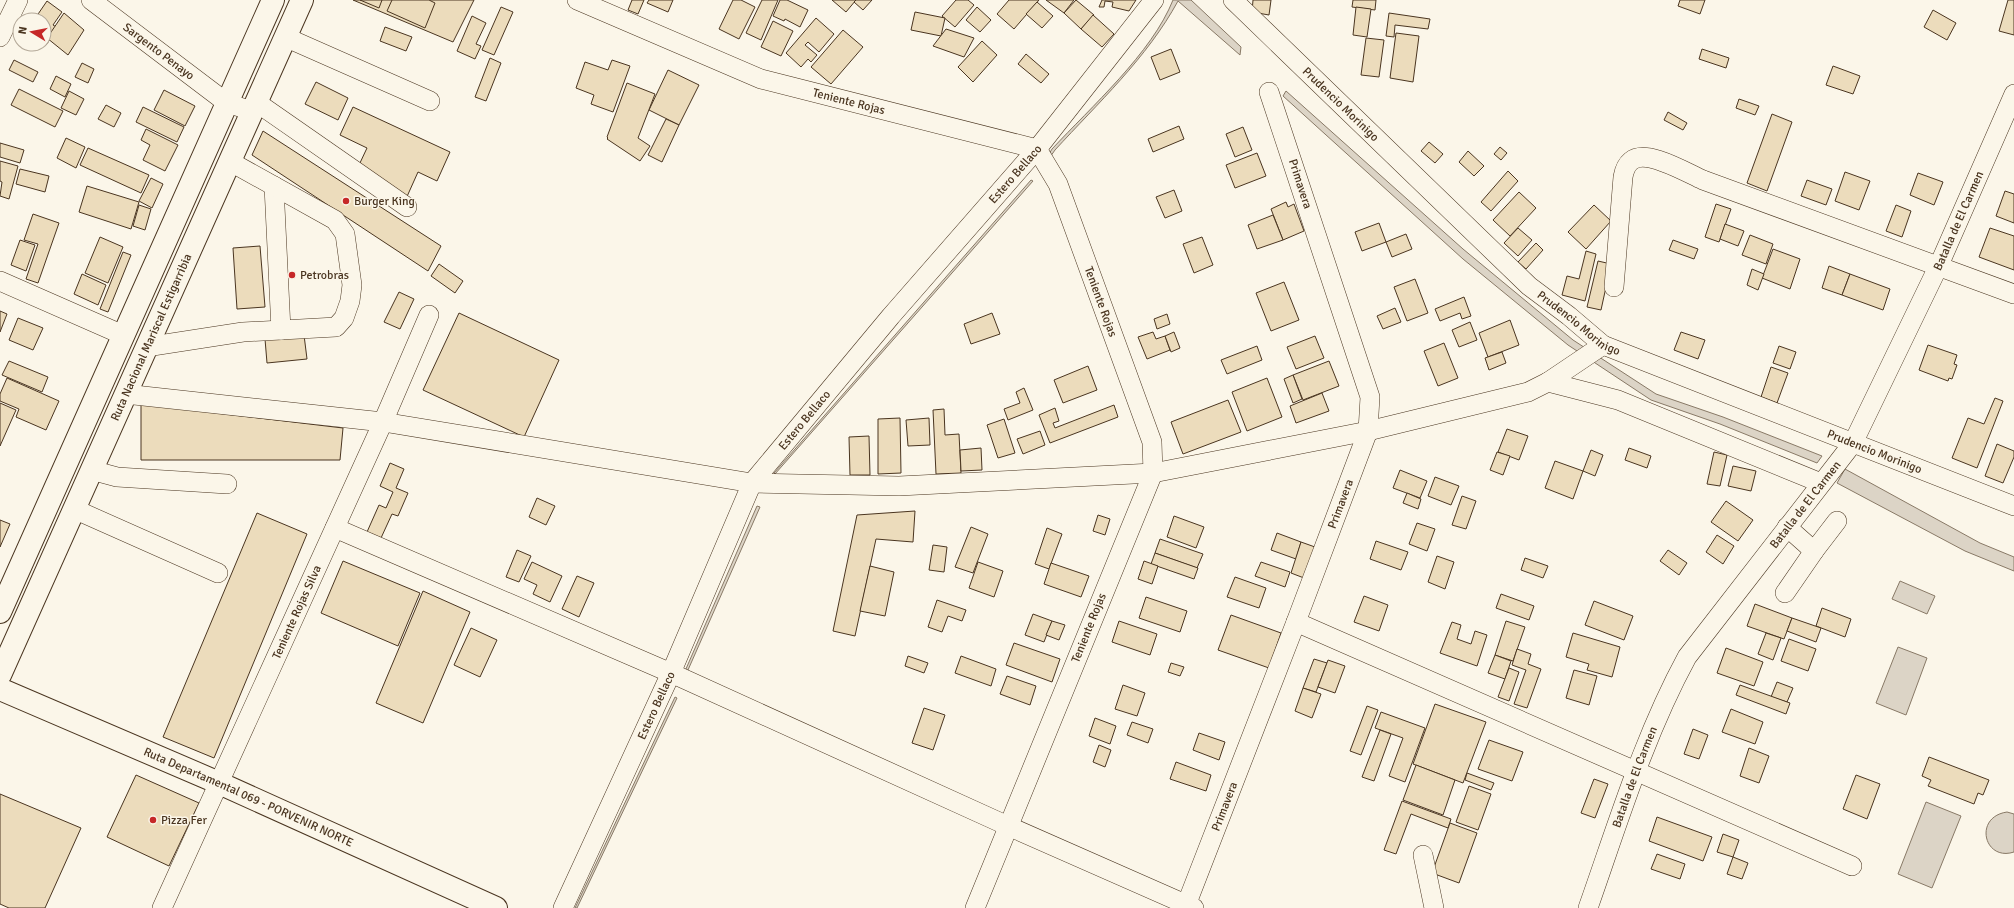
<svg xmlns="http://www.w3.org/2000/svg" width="2014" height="908" viewBox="0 0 2014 908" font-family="Signika,sans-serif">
	<rect width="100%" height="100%" fill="#fbf6e9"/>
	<g fill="#dcd4c6" stroke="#887966">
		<path d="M1173,0H1191L1241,47L1240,55L1178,1C1147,58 1098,103 1055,150L1048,160L1046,159L1052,149C1091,107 1152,53 1173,0Z"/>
		<path d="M1286,91L1463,249L1573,340L1656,394L1723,417L1822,456L1817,463L1720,424L1651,400L1568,345L1463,259L1283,96Z"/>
		<path d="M1031,180L1033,181L775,474L774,473Z"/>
		<path d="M1845,469L1980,543L2014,557V571L1965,551L1837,483Z"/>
		<path d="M757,506L760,507L684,679L682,678Z"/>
		<path d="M1900,581L1935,596L1927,614L1892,599Z"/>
		<path d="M1898,647L1927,658L1906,715L1876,703Z"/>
		<path d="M675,697L677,698L577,908H575Z"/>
		<path d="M1926,802L1961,816L1932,888L1898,874Z"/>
		<path d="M2007,812L2014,814V852C1984,862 1973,817 2007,812Z"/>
	</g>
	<g fill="#ecdcbc" stroke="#4a3520">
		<path d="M353,0H474L453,42Z"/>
		<path d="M360,0H382L379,8Z"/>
		<path d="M392,0H429L435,3L425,28L387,11Z"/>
		<path d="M632,0H644L638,14L628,10Z"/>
		<path d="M649,0H673L668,12L647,3Z"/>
		<path d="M733,0H741L755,7L739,39L719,29Z"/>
		<path d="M762,0H778L761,40L746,33Z"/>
		<path d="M780,0H787L808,10L800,27L785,19L784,21L773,16Z"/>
		<path d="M832,0H856L846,12Z"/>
		<path d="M856,0H872L863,10L854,2Z"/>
		<path d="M956,0H968L974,5L955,27L942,16Z"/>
		<path d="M1009,0H1039L1014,29L997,14Z"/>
		<path d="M1046,0H1074L1064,13Z"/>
		<path d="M1076,0L1094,15L1081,29L1064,13Z"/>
		<path d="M1102,0H1136L1129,11L1112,7L1113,2L1105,1L1104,7H1099Z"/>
		<path d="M1253,0H1271L1269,15L1252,12Z"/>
		<path d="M1353,0H1376L1375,10L1352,7Z"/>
		<path d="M1680,0H1705L1700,14L1678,6Z"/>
		<path d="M2008,0H2014V35L1999,31Z"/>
		<path d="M47,1L62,12L53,25L58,28L46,45L44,44V20H34Z"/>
		<path d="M1037,2L1053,16L1042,28L1026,14Z"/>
		<path d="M501,7L513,12L494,55L482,50Z"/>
		<path d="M977,7L991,20L980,32L966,20Z"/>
		<path d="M1356,7L1371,9L1367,37L1353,35Z"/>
		<path d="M1933,10L1956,23L1947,40L1924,27Z"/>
		<path d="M915,12L945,18L941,36L911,30Z"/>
		<path d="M64,13L84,30L68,55L47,38Z"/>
		<path d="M1389,13L1430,19L1428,29L1395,25L1394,37L1386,36Z"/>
		<path d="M1093,15L1114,34L1102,47L1081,29Z"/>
		<path d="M472,16L486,23L476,44L481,46L475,59L457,51Z"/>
		<path d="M816,18L834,34L819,52L808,42L805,45L817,55L811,62L808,59L801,67L786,53Z"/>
		<path d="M773,21L793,31L781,56L761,47Z"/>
		<path d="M385,27L412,37L406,51L380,41Z"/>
		<path d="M946,29L974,38L964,57L933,46Z"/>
		<path d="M843,30L863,47L831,84L811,67Z"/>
		<path d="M1396,33L1419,36L1413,82L1390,78Z"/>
		<path d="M1366,38L1384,40L1379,77L1361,75Z"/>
		<path d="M982,41L997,55L973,82L958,67Z"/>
		<path d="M1171,49L1180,72L1160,80L1151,57Z"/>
		<path d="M1702,49L1729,58L1726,68L1699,59Z"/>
		<path d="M1026,54L1049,74L1041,83L1018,64Z"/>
		<path d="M490,58L501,63L486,101L475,97Z"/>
		<path d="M14,60L38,72L33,82L9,70Z"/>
		<path d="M612,60L630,66L613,112L591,104L594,95L576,88L585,62L608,70Z"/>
		<path d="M82,63L94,69L88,83L75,77Z"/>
		<path d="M1833,66L1860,76L1853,94L1826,85Z"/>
		<path d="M668,70L699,85L679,125L649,110Z"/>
		<path d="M56,76L71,84L65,97L50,89Z"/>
		<path d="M316,82L348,98L338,120L305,104Z"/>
		<path d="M627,83L655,94L638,138L650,146L640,161L607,139L608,138L607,137Z"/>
		<path d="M19,89L63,111L55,127L11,105Z"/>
		<path d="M164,90L195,106L185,126L154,110Z"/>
		<path d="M69,91L84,99L76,115L61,108Z"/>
		<path d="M1739,99L1759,106L1755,115L1736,108Z"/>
		<path d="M106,105L121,113L114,127L98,119Z"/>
		<path d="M143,107L184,127L177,142L136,122Z"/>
		<path d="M353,107L450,152L437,181L418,172L405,201L359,165L367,148L340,135Z"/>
		<path d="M1668,112L1687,123L1683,130L1664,120Z"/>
		<path d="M1772,114L1792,122L1767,191L1747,183Z"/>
		<path d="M666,119L679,125L662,162L648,155Z"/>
		<path d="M1179,126L1184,139L1153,152L1148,139Z"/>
		<path d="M1243,127L1252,150L1235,157L1226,134Z"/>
		<path d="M146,129L178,145L165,171L143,160L150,145L141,140Z"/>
		<path d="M263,131L441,246L428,271L252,155Z"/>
		<path d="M66,138L85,147L76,168L57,158Z"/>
		<path d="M1429,142L1443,154L1435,163L1421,151Z"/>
		<path d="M0,143L24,150L20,163L0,157Z"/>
		<path d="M1500,147L1507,153L1501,160L1494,154Z"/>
		<path d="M88,148L149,175L141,193L80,165Z"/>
		<path d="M1468,151L1484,166L1474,176L1459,162Z"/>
		<path d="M1257,153L1266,176L1235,188L1226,165Z"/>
		<path d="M0,161L18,166L9,199L0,196L2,182L0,181Z"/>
		<path d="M20,169L49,176L45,192L16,184Z"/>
		<path d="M1508,171L1518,181L1491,211L1481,202Z"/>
		<path d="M1845,172L1870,181L1859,210L1835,201Z"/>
		<path d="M1918,173L1943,182L1934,205L1910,195Z"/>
		<path d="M151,178L163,184L152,208L139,201Z"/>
		<path d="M1807,180L1832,189L1826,205L1801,196Z"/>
		<path d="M87,186L139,202L131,229L79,212Z"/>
		<path d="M1174,190L1182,211L1165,218L1156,197Z"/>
		<path d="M2005,191L2014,194V223L1996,216Z"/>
		<path d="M1519,192L1536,208L1510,236L1493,220Z"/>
		<path d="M1286,202L1288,207L1294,204L1304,231L1283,240L1271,209Z"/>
		<path d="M1716,204L1731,209L1719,242L1705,237Z"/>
		<path d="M139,205L151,209L145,230L133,226Z"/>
		<path d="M1594,205L1611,221L1586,249L1568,232Z"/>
		<path d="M1896,205L1911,211L1902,237L1886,231Z"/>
		<path d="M33,214L59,223L38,283L26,279L38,244L24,240Z"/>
		<path d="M1273,215L1283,240L1257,249L1248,225Z"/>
		<path d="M1379,223L1386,242L1362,251L1355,232Z"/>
		<path d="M1725,224L1744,231L1738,246L1720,239Z"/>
		<path d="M1518,228L1532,240L1518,256L1504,243Z"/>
		<path d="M1990,228L2014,236V270L1979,257Z"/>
		<path d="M1406,234L1412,249L1392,257L1386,242Z"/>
		<path d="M1750,235L1773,244L1766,264L1742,255Z"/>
		<path d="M100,237L123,247L108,283L85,273Z"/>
		<path d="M1202,237L1213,265L1194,273L1183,244Z"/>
		<path d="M20,240L35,245L26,271L11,265Z"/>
		<path d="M1673,240L1698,249L1694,259L1669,250Z"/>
		<path d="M1536,243L1543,250L1526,269L1518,262Z"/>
		<path d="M260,246L265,307L237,309L233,248Z"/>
		<path d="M1773,249L1800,259L1790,289L1762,278Z"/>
		<path d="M1586,251L1596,254L1585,301L1562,295L1567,276L1579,279Z"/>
		<path d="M123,252L131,255L108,312L100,309Z"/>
		<path d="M1598,261L1611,264L1601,310L1587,307Z"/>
		<path d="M439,264L463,281L455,293L431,276Z"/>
		<path d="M1829,266L1850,274L1842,295L1822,288Z"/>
		<path d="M1752,269L1764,274L1758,290L1747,285Z"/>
		<path d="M82,274L106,285L98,305L74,294Z"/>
		<path d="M1850,274L1890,289L1883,310L1842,295Z"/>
		<path d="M1415,279L1428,313L1407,321L1394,287Z"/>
		<path d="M1284,282L1299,320L1271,331L1256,293Z"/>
		<path d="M399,292L414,299L400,329L384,322Z"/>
		<path d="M1464,297L1471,316L1462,319L1460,313L1440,321L1435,309Z"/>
		<path d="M1395,308L1401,322L1383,329L1377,316Z"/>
		<path d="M0,311L7,314L0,332Z"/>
		<path d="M459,313L559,360L524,437L423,390Z"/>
		<path d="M992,313L1000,334L971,344L964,324Z"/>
		<path d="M1167,314L1170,324L1157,329L1154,319Z"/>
		<path d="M18,318L43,328L33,350L9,340Z"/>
		<path d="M1510,320L1519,345L1488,357L1479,333Z"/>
		<path d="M1470,322L1477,340L1459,347L1452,330Z"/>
		<path d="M1153,332L1156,339L1165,336L1170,350L1147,359L1138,337Z"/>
		<path d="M1174,332L1180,348L1171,352L1165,336Z"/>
		<path d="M1681,332L1705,340L1698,359L1674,350Z"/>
		<path d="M304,335L307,359L267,363L265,339Z"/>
		<path d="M1315,336L1324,358L1296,369L1287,347Z"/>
		<path d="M1444,343L1458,378L1438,386L1424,351Z"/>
		<path d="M1928,345L1957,355L1954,364L1957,365L1952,379L1949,378L1948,381L1919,370Z"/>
		<path d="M1257,346L1262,360L1227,374L1221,360Z"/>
		<path d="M1779,346L1796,352L1790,369L1773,363Z"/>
		<path d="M1502,352L1506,363L1489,370L1485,358Z"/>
		<path d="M9,361L48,377L42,392L2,375Z"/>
		<path d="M1329,361L1339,386L1303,400L1293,375Z"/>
		<path d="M1088,366L1097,390L1063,403L1054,380Z"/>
		<path d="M1771,367L1788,373L1777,403L1761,397Z"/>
		<path d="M1293,375L1302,399L1293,403L1284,379Z"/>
		<path d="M7,378L59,401L46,430L16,417L19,409L0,401V394Z"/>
		<path d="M1267,378L1282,417L1247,431L1232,392Z"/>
		<path d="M1024,388L1033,410L1008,420L1004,409L1020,403L1016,392Z"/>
		<path d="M1322,393L1329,411L1296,423L1290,406Z"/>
		<path d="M1995,398L2003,401L1977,468L1952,458L1968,418L1984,424Z"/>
		<path d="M1228,400L1241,432L1183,454L1171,422Z"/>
		<path d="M0,403L16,410L0,446Z"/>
		<path d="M141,404L343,428L340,460H141Z"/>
		<path d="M1114,405L1118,417L1050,443L1039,415L1055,408L1059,421L1053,423L1055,428Z"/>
		<path d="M944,409L945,435L959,434L961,473L936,474L933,410Z"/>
		<path d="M900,418L901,473L878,474V419Z"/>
		<path d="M929,418L930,445L908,446L906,420Z"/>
		<path d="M1004,419L1015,453L998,458L987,425Z"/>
		<path d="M1507,429L1528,436L1519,460L1498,452Z"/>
		<path d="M1040,431L1045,445L1023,454L1017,439Z"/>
		<path d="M869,436L870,475H850L849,437Z"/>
		<path d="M1997,444L2014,451V457L2003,483L1985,476Z"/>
		<path d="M981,448L982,470L961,471L960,450Z"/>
		<path d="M1629,448L1651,456L1647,468L1625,460Z"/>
		<path d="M1591,450L1603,455L1595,476L1583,471Z"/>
		<path d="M1497,452L1510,456L1503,475L1490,470Z"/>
		<path d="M1714,452L1727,455L1720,486L1707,484Z"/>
		<path d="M1555,461L1583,471L1573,499L1545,488Z"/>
		<path d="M390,463L404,469L396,488L408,493L398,516L392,514L381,538L367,532L379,505L386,508L393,492L380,486Z"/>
		<path d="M1733,466L1756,471L1751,491L1728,486Z"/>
		<path d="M1400,470L1427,481L1420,498L1393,488Z"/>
		<path d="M1435,477L1459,486L1451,505L1428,496Z"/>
		<path d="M1407,493L1421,499L1418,509L1403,503Z"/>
		<path d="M1462,496L1476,501L1466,529L1452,525Z"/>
		<path d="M537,498L555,506L546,525L529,517Z"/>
		<path d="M1726,501L1753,520L1738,541L1711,522Z"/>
		<path d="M915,511L913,542L876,539L855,636L833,631L857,515Z"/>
		<path d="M257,513L307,534L214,758L163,737Z"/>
		<path d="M1098,515L1110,519L1105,535L1093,531Z"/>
		<path d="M1174,516L1204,527L1196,548L1167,537Z"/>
		<path d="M0,520L10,524L0,547Z"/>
		<path d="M1417,523L1435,529L1427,551L1409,544Z"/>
		<path d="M971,527L988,534L973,573L955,567Z"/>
		<path d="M1047,528L1062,534L1049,569L1035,564Z"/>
		<path d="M1277,533L1301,542L1296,559L1271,550Z"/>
		<path d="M1717,535L1734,546L1723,564L1706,552Z"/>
		<path d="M1160,539L1203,554L1197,568L1155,553Z"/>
		<path d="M1376,541L1408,552L1401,570L1370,559Z"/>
		<path d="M1301,542L1315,547L1304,578L1291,573Z"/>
		<path d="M933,545L947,547L944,572L929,570Z"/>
		<path d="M517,550L531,556L519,582L506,577Z"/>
		<path d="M1668,550L1687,563L1679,575L1660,561Z"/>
		<path d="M1155,553L1198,568L1194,579L1151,564Z"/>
		<path d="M1437,556L1454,562L1445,589L1428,582Z"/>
		<path d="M1525,558L1548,566L1543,578L1521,570Z"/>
		<path d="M343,561L420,593L398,646L321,613Z"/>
		<path d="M1144,561L1158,566L1152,584L1138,579Z"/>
		<path d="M532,562L562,576L550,602L533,594L537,585L524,579Z"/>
		<path d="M978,562L1003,571L994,597L969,588Z"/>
		<path d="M1261,562L1290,572L1285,587L1255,576Z"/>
		<path d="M1051,563L1089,576L1081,597L1044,584Z"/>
		<path d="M870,566L894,572L885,616L860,611Z"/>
		<path d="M577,576L594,583L579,617L562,609Z"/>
		<path d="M1235,577L1266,588L1259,608L1227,597Z"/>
		<path d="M423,591L470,612L423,723L376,703Z"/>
		<path d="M1501,594L1534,606L1529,620L1496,608Z"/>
		<path d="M1364,596L1388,605L1379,631L1354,622Z"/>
		<path d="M1146,597L1187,611L1180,632L1139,618Z"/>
		<path d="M937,600L966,610L962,621L948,616L942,632L928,627Z"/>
		<path d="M1594,601L1633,616L1624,640L1585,625Z"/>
		<path d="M1755,604L1792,618L1784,639L1747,626Z"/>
		<path d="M1822,608L1851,619L1845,637L1816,626Z"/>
		<path d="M1033,614L1052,621L1044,642L1025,635Z"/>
		<path d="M1231,615L1281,633L1269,668L1218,650Z"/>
		<path d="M1792,618L1821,628L1816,642L1787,631Z"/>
		<path d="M1052,621L1065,625L1059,640L1046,635Z"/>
		<path d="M1119,621L1157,634L1150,655L1112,642Z"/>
		<path d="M1506,621L1525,627L1513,661L1495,655Z"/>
		<path d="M1452,622L1461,625L1457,639L1471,644L1475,631L1487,635L1477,666L1440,653Z"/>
		<path d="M471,628L497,640L480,677L454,665Z"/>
		<path d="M1573,633L1620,647L1612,677L1587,670L1589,664L1566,657Z"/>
		<path d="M1766,633L1781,638L1773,660L1758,654Z"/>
		<path d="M1789,639L1816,649L1808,671L1781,661Z"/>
		<path d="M1014,643L1060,659L1052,682L1006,665Z"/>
		<path d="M1726,648L1763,662L1754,686L1717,673Z"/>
		<path d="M1517,649L1531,654L1528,664L1541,669L1527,708L1514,704L1526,670L1512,665Z"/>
		<path d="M1495,655L1511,661L1505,679L1488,673Z"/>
		<path d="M908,656L928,663L924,673L905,666Z"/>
		<path d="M961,656L996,669L991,686L955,673Z"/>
		<path d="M1314,659L1327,663L1316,692L1303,688Z"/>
		<path d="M1328,660L1345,666L1335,693L1318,687Z"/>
		<path d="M1171,663L1184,667L1180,676L1168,672Z"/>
		<path d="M1509,668L1519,672L1509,701L1498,697Z"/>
		<path d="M1574,670L1597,676L1589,705L1566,698Z"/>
		<path d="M1007,676L1036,686L1030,705L1000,694Z"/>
		<path d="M1777,682L1793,688L1787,702L1771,697Z"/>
		<path d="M1123,685L1145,693L1137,716L1115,709Z"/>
		<path d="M1740,685L1790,703L1786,714L1736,695Z"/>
		<path d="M1303,688L1321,694L1312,718L1295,711Z"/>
		<path d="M1435,704L1486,722L1463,783L1413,764Z"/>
		<path d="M1367,706L1378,710L1361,755L1350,751Z"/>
		<path d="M924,708L945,715L933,750L912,743Z"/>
		<path d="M1731,709L1763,722L1755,744L1722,732Z"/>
		<path d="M1381,712L1425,728L1405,782L1389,776L1403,738L1375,728Z"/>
		<path d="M1095,718L1116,726L1110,744L1089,736Z"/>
		<path d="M1132,722L1153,729L1148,743L1127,735Z"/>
		<path d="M1693,729L1708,735L1699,759L1684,754Z"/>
		<path d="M1380,730L1391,734L1374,781L1362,777Z"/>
		<path d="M1199,733L1225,742L1219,760L1193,750Z"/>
		<path d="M1489,740L1523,752L1512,781L1478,769Z"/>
		<path d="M1099,745L1111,750L1105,767L1093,762Z"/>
		<path d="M1749,748L1769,756L1759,783L1740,776Z"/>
		<path d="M1929,757L1989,780L1983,795L1978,793L1974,804L1928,786L1931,780L1922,776Z"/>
		<path d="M1176,762L1211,775L1206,791L1170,779Z"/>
		<path d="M1416,765L1455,780L1443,815L1403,800Z"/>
		<path d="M1467,773L1494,783L1491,790L1465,780Z"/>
		<path d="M136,775L199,803L169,866L107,837Z"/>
		<path d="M1856,775L1880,784L1867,819L1843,809Z"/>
		<path d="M1594,779L1608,784L1595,818L1581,813Z"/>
		<path d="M1469,786L1491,794L1478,830L1456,822Z"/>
		<path d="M0,794L81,828L45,908H9L0,904Z"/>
		<path d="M1402,801L1451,819L1448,828L1411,814L1396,854L1384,850Z"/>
		<path d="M1657,817L1712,837L1703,861L1649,841Z"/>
		<path d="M1450,823L1477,833L1459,883L1432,873Z"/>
		<path d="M1723,834L1739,840L1733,857L1717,852Z"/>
		<path d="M1657,854L1685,864L1680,879L1651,869Z"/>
		<path d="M1733,857L1748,863L1742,879L1727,874Z"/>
	</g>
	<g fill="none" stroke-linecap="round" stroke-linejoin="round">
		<g stroke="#4a3520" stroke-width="20">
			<g id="minor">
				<path id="s1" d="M91,0L227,103L252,111"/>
				<path id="s2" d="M577,0L761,79L1037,149L1058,184L1152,442L1153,473L975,908"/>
				<path id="s3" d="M1233,0L1529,286L1569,316L1603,345L2014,506"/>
				<path d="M0,37L18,0"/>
				<path d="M285,37L430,101"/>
				<path d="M256,102L407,207"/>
				<path d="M274,186L281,330"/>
				<path d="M0,281L123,335"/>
				<path d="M1614,287L1623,177C1624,171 1626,165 1631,161C1646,148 1687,173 1703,180L2014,294"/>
				<path d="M146,347L243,332L336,327L344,318L350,301L352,285L345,234L335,220L229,161"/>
				<path d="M1548,382L1603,345"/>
				<path d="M125,394L383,422L752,483L899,486L1153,473L1368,431L1528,392L1548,382L1618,400L1821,483"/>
				<path d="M91,470L117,477L227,484"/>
				<path d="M74,509L218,573"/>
				<path d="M335,528L671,673L1008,826L1194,908"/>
				<path d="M1814,551L1837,521"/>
				<path d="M1785,593L1814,551L1787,527"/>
				<path d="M1296,622L1852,866"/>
				<path d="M1423,855L1434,908"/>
				<path id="s4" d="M162,908L383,422L429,315"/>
				<path id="s5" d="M563,908L671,673L752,483L891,316L1037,149L1154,0"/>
				<path id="s6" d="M1185,908L1296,622L1368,431L1370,397L1269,92"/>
				<path id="s7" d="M1588,908C1618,823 1644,736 1687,657L1853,443L1939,265L2014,94"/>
			</g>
		</g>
		<g stroke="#4a3520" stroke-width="24">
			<g id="major">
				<path id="s8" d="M0,689L219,783L496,908"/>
			</g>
		</g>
		<g stroke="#4a3520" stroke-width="24">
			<g id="highway">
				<path d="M0,612L273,0"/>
				<path id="s9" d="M0,675L302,0"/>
			</g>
		</g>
		<use href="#minor" stroke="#fbf6e9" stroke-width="19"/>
		<use href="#major" stroke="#fbf6e9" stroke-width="22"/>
		<use href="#highway" stroke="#fbf6e9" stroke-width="22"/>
	</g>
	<g fill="#c62828" stroke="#fbf6e9" stroke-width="1.5">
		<circle cx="346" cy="201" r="4"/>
		<circle cx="292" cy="275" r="4"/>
		<circle cx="153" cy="820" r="4"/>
	</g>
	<g text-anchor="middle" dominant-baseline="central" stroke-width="3" stroke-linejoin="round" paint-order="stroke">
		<g font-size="12" fill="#4a3520" stroke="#fbf6e9">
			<text stroke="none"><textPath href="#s1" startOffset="85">Sargento Penayo</textPath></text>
			<text stroke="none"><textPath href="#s2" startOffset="291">Teniente Rojas</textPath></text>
			<text stroke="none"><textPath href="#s3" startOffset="150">Prudencio Morinigo</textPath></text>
			<text stroke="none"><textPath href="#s5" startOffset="871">Estero Bellaco</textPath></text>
			<text transform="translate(1300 184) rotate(72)">Primavera</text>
			<text stroke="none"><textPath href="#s7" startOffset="787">Batalla de El Carmen</textPath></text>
			<text stroke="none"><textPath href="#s2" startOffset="651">Teniente Rojas</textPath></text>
			<text stroke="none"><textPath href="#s3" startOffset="474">Prudencio Morinigo</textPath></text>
			<text stroke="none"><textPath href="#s9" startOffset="370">Ruta Nacional Mariscal Estigarribia</textPath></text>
			<text stroke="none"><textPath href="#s5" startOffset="547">Estero Bellaco</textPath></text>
			<text stroke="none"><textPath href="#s3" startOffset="798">Prudencio Morinigo</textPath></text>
			<text stroke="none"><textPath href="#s6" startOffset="433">Primavera</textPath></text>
			<text stroke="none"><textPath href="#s7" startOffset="463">Batalla de El Carmen</textPath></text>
			<text stroke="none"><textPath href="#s4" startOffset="325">Teniente Rojas Silva</textPath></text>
			<text transform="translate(1089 628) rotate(-68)">Teniente Rojas</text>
			<text stroke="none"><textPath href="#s5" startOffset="223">Estero Bellaco</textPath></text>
			<text stroke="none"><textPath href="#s7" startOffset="139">Batalla de El Carmen</textPath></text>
			<text stroke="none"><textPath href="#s8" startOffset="271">Ruta Departamental 069 - PORVENIR NORTE</textPath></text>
			<text stroke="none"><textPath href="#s6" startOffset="109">Primavera</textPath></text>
		</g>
		<g font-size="12" fill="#4a3520" stroke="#fbf6e9" text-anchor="start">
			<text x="354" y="201">Burger King</text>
			<text x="300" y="275">Petrobras</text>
			<text x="161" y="820">Pizza Fer</text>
		</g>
	</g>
	<g transform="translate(32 32) rotate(280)"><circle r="19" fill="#fbf6e9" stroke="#b4a999"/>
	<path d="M0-3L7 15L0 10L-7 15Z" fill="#c62828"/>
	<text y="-6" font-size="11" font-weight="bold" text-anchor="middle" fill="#4a3520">N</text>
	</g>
</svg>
